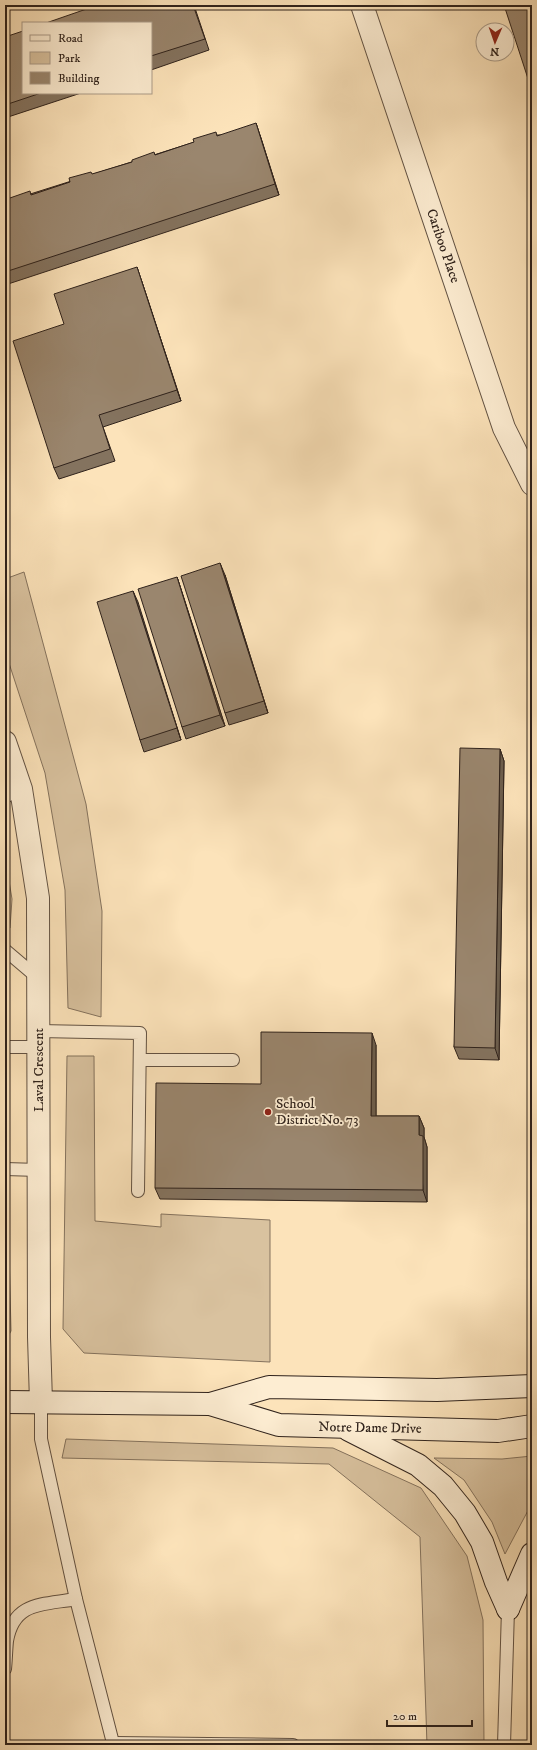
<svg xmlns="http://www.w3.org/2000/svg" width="537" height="1750" viewBox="0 0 537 1750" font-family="'IM FELL DW Pica',serif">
	<rect width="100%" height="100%" fill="#fce3ba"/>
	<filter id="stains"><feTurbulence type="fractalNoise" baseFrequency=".005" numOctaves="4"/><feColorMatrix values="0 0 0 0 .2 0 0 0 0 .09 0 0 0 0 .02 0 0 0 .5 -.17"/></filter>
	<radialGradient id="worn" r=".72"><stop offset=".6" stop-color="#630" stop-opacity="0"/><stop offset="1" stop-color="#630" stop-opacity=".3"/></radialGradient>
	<g fill="#d9c29f" stroke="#84725d">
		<path d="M24,572L86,804L102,911L101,1017L68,1008L65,890L45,773L5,651V579Z"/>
		<path d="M5,857L12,899L10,928L5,923Z"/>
		<path d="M67,1056H94L95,1221L161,1227V1214L270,1220V1362L84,1353L63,1329Z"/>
		<path d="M5,1210H8L11,1331L5,1342Z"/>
		<path d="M66,1439L333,1448L421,1488L467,1556L483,1620L484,1745H427L420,1537L329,1464L62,1458Z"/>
		<path d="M532,1456V1503L505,1554L492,1522L464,1480L434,1458L502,1459Z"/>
	</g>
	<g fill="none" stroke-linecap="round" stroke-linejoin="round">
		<g stroke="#625243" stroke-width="14">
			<g id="lane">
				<path d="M5,797L21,789"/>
				<path d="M5,950L38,978"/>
				<path d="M39,1031L140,1033L138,1191"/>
				<path d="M5,1047H39"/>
				<path d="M140,1060H233"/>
				<path d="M5,1169L39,1170"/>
				<path d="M41,1402V1439L76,1599L113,1743L112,1745"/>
				<path d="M5,1669C6,1660 6,1651 7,1641C14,1601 43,1605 76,1599"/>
				<path d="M113,1743L293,1745"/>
				<path d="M504,1745L508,1609"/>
			</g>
		</g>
		<g stroke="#625243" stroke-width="24">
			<g id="street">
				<path d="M362,5L504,428L532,484"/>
				<path d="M5,742L21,789L38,898L39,1337L41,1402"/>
			</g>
		</g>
		<g stroke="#2f221b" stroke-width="24">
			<g id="secondary">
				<path d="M5,1402L210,1404L279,1425L498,1431L532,1426"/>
				<path d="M210,1404L269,1387L437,1390L532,1386"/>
				<path d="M349,1430L418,1465L443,1486L465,1513L482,1542L496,1582L508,1609"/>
				<path d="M508,1609L532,1554"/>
			</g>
		</g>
		<use href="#lane" stroke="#fdedd2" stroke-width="12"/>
		<use href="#street" stroke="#fdedd2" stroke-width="22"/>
		<use href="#secondary" stroke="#fdedd2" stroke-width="22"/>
	</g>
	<g fill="#84735f" stroke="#2f221b">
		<path d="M194,5L209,50L151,70V23Z"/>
		<path d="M5,37L23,93H81L5,118Z"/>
		<path d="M217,135H260L279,195L5,285V202Z"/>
		<path d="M141,279L181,401L103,427L115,461L59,479L54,468L64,324Z"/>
		<path d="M225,575L268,713L229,725L225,713Z"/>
		<path d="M177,577L225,726L186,739L182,727Z"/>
		<path d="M133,591L181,740L144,752L140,740Z"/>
		<path d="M500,749L504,761L499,1060L459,1059L454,1047Z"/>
		<path d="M376,1045V1116H419L424,1128V1137L427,1147V1202L160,1199L155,1188Z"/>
	</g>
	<g fill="#6c5e4d" stroke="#2f221b">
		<path d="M256,123L260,135L279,195L275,184Z"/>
		<path d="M137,267L141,279L181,401L177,390Z"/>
		<path d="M220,563L225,575L268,713L264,701Z"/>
		<path d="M177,577L181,589L225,726L220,715Z"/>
		<path d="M133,591L138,602L181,740L177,728Z"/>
		<path d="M500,749L504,761L499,1060L495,1048Z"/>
		<path d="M372,1033L376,1045V1127L371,1116Z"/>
		<path d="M419,1116L424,1128V1137L427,1147V1202L423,1190L419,1135Z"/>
	</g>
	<g fill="#9a866e" stroke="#2f221b">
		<path d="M98,5H193L205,39L151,56V23H46Z"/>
		<path d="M504,5H532V91Z"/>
		<path d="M23,31V93H41L5,105V37Z"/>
		<path d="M256,123L275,184L5,272V202L8,201L7,199L30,191L31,195L70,182L69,178L91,172L92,174L132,162V160L154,152L155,155L194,142L193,139L216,132L217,136Z"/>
		<path d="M137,267L177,390L99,415L110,449L54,468L13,341L64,324L54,294Z"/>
		<path d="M220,563L264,701L225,713L181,576Z"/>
		<path d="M177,577L220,715L182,727L138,589Z"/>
		<path d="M133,591L177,728L140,740L97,602Z"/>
		<path d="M460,748L500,749L495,1048L454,1047Z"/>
		<path d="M261,1032L372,1033L371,1116H419V1135L423,1136V1190L155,1188L156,1083L261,1084Z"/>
	</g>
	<circle fill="#8f2418" stroke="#fdedd2" stroke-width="1.5" cx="268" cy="1112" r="4"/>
	<g text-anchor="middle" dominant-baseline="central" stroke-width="3.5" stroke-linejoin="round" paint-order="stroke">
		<g font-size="14" fill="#2f221b" stroke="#fdedd2">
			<text transform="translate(443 246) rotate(71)">Cariboo Place</text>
			<text transform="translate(39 1070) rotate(-90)">Laval Crescent</text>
			<text transform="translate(370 1428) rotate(1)">Notre Dame Drive</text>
		</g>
		<g font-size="14" fill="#2f221b" stroke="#fdedd2" text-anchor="start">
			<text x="276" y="1104">School<tspan x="276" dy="16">District No. 73</tspan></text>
		</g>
	</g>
	<rect width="537" height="1750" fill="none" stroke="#fce3ba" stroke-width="20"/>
	<rect x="6" y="6" width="525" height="1738" fill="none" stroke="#2f221b" stroke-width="2"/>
	<rect x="10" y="10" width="517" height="1730" fill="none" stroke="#2f221b"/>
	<rect x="22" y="22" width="130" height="72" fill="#fdedd2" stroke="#ab9c89"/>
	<rect x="30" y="35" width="20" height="6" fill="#fdedd2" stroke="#ab9c89"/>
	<text x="58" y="42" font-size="12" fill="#2f221b">Road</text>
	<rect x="30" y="52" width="20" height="12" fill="#d9c29f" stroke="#ab9c89"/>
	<text x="58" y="62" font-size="12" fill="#2f221b">Park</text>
	<rect x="30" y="72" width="20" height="12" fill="#9a866e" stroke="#ab9c89"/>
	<text x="58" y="82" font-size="12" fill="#2f221b">Building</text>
	<g transform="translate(495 42) rotate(182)"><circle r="19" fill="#fdedd2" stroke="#ab9c89"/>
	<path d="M0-3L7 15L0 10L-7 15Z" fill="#8f2418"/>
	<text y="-6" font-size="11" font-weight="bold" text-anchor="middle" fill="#2f221b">N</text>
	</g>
	<path d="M387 1720v6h85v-6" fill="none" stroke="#2f221b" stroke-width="2"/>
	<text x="393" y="1720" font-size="12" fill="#2f221b" stroke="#fdedd2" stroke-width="3" paint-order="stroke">20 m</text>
	<rect width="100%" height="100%" filter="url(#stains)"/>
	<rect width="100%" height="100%" fill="url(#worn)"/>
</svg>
